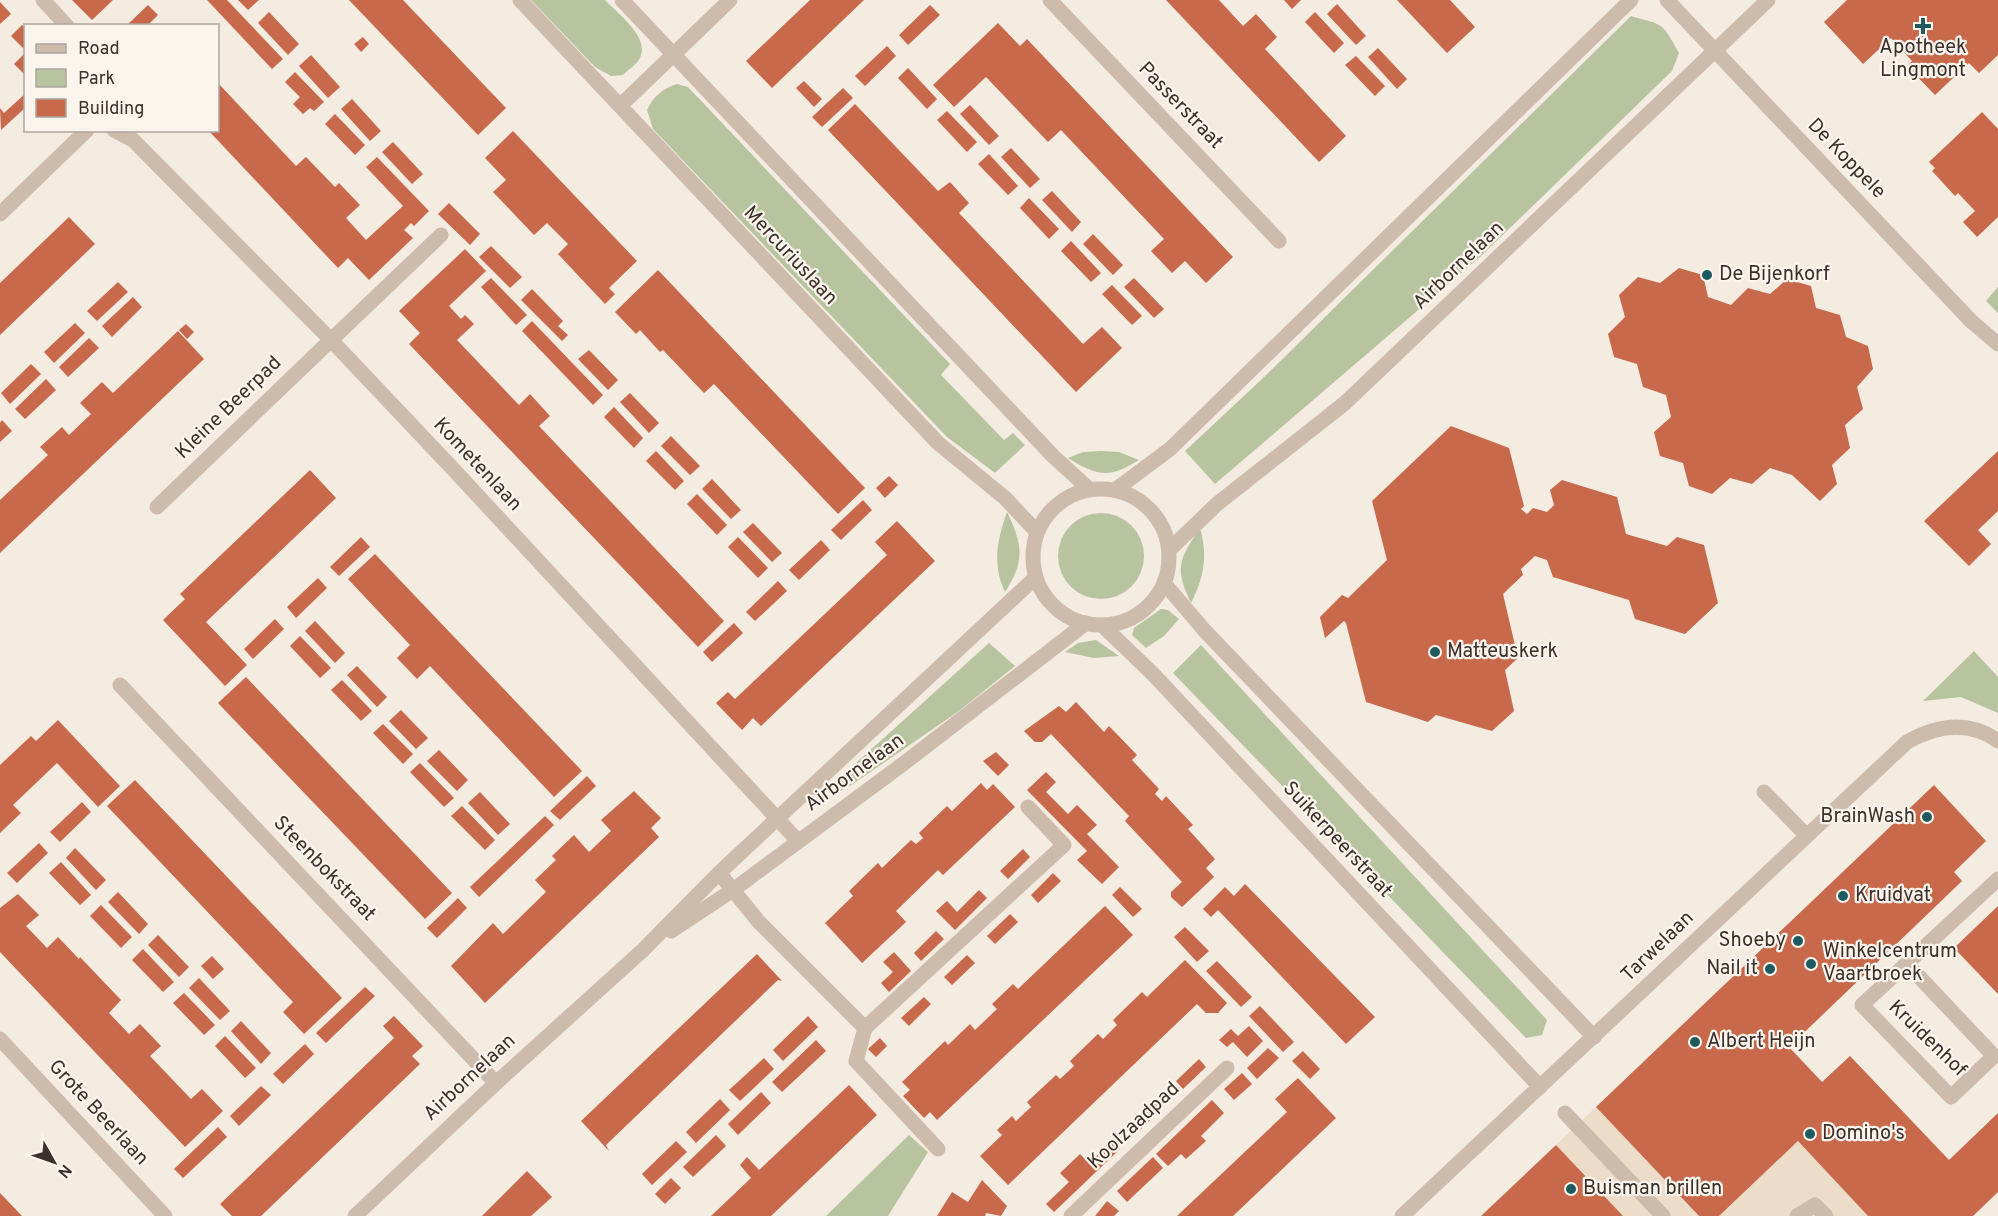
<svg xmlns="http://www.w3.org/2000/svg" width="1998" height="1216" viewBox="0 0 1998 1216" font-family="Overpass,sans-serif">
	<rect width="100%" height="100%" fill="#f4ebe1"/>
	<g fill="#b8c4a0">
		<path d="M531,0H605C618,14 650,37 640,58C637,64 628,70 623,75L611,76L595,67Z"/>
		<path d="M1631,16C1664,26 1661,20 1679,53L1672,71L1480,257L1215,484L1185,451L1261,380Z"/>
		<path d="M677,84L688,87L950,364L941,375L1004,440L1013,433L1025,445L995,473L947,437L653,129L647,110C653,97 663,88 677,84Z"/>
		<path d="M1998,287V313L1986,301Z"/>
		<path d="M1101,451L1119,452L1139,460C1109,479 1097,476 1068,458L1083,452Z"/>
		<path d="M1007,512C1023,545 1025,561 1005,592C992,565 997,540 1007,512Z"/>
		<circle cx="1101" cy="556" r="43"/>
		<path d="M1200,528C1208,556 1204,577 1191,603C1174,568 1179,559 1200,528Z"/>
		<path d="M1161,609L1168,610L1179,619L1164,636L1146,648L1132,635L1134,628Z"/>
		<path d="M1096,640L1119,656L1094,658L1065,652L1078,643Z"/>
		<path d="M989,643L1015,666L959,711L853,784L840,791L835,789L834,783Z"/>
		<path d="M1201,645L1547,1020L1542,1035L1526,1038L1173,673Z"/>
		<path d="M1974,651L1998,677V713L1961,697L1923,701Z"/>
		<path d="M909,1135L928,1152L888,1216H826Z"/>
	</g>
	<g fill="#ecdcc8">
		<path d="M1596,1107L1699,1216H1623L1556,1145Z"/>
		<path d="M1798,1141L1868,1216H1719Z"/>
	</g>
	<g fill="#c8694b">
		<path d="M72,0H113L92,20Z"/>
		<path d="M207,0H227L283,59L272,69Z"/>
		<path d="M238,0H259L248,10Z"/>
		<path d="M349,0H403L506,108L478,135Z"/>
		<path d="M810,0H864L772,88L746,61Z"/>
		<path d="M1166,0H1219L1243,26L1256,14L1277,37L1265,49L1346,136L1319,162Z"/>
		<path d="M1284,0H1301L1292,9Z"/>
		<path d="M1397,0H1450L1475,27L1447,53Z"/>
		<path d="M1847,0H1998V55L1979,73L1969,63L1935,95L1907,66L1912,61L1891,38L1863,64L1824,22Z"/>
		<path d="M0,2L11,14L0,24Z"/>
		<path d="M1337,4L1366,36L1356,45L1327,14Z"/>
		<path d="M148,5L158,15L147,26H126Z"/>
		<path d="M930,5L940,15L908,45L899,35Z"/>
		<path d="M269,12L299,44L288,55L258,23Z"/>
		<path d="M1315,12L1344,43L1334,53L1305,22Z"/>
		<path d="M998,23L1020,46L1027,39L1233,257L1206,283L1185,261L1172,273L1151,251L1164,239L1061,130L1048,142L986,77L954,107L933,85Z"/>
		<path d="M22,25L26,29V51L11,36Z"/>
		<path d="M363,37L369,44L361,52L354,44Z"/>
		<path d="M887,46L896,56L865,86L855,76Z"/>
		<path d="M1378,48L1407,79L1397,89L1368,57Z"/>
		<path d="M26,52V76L14,64Z"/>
		<path d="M311,55L340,87L328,98L299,66Z"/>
		<path d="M1356,56L1385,86L1375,96L1345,65Z"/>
		<path d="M908,68L937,99L927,109L898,78Z"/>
		<path d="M295,72L324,102L314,111L310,108L303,114L293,104L300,97L285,82Z"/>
		<path d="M804,81L822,99L814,107L796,88Z"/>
		<path d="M218,83L296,166L306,157L335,187L339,183L360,205L346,218L366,240L403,206L366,167L377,157L429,211L414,226L411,223L404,230L413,238L369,280L348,258L338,268L208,130H218Z"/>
		<path d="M843,88L853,98L822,127L812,117Z"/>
		<path d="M26,93V107L1,130L0,108L4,113Z"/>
		<path d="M352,99L381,131L370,141L341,109Z"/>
		<path d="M855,104L938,191L950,182L969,203L959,213L1083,344L1102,327L1122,348L1076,392L828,130Z"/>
		<path d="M970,105L999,136L989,145L960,114Z"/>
		<path d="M947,111L977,142L967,152L937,120Z"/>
		<path d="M1982,112L1998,129V217L1977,237L1963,222L1975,211L1958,193L1955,196L1932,171L1935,168L1929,162Z"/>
		<path d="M335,114L365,145L355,155L325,124Z"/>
		<path d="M513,131L637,261L609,288L615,294L605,304L558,254L568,244L547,223L534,235L493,192L506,180L485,158Z"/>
		<path d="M393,142L423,174L412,184L382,152Z"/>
		<path d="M1011,148L1040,179L1030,188L1001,157Z"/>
		<path d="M989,154L1018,186L1008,195L978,164Z"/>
		<path d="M1052,191L1081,222L1072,232L1042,200Z"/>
		<path d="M1029,198L1059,229L1049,239L1020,208Z"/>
		<path d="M449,203L480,234L470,245L438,214Z"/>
		<path d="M69,217L95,244L0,335V283Z"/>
		<path d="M1093,234L1123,265L1113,275L1083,244Z"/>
		<path d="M1071,241L1101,273L1091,282L1061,251Z"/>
		<path d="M491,246L522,277L510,288L479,257Z"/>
		<path d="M465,249L486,271L449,306L461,319L465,315L474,324L457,340L519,405L530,394L550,416L539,426L724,621L698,647L409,344L420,333L399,311Z"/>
		<path d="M1679,268L1703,275L1708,297L1731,305L1748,288L1770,294L1787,279L1811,286L1816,308L1840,315L1846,337L1868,346L1873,369L1857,387L1863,409L1845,425L1850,448L1832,465L1837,484L1820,501L1792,475L1770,468L1752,484L1730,478L1712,494L1689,486L1683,463L1660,456L1654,432L1671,417L1666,395L1643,387L1637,364L1614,357L1608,334L1625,317L1619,295L1638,277L1660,283Z"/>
		<path d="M658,270L865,488L838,514L714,384L704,393L663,350L660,352L640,330L636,334L615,312Z"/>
		<path d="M491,278L527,315L516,325L481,287Z"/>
		<path d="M1134,278L1164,309L1154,318L1124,287Z"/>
		<path d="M118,282L128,292L97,321L87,311Z"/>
		<path d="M1112,285L1142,316L1132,325L1102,294Z"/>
		<path d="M532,289L563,321L558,326L568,335L562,341L521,300Z"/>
		<path d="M133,297L142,307L112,337L102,326Z"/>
		<path d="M532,321L603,395L593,405L522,331Z"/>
		<path d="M75,323L85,333L54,363L44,352Z"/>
		<path d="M186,324L194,332L187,339L179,330Z"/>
		<path d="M178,331L204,359L0,553V500L48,455L40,447L62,427L69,435L91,414L80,403L102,382L113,393Z"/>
		<path d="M89,338L99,348L68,377L59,367Z"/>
		<path d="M589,350L618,380L608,390L578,359Z"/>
		<path d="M31,364L41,374L10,404L1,393Z"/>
		<path d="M46,379L56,390L25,419L15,409Z"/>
		<path d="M630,393L659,423L649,433L620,402Z"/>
		<path d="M614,407L643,438L634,448L604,417Z"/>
		<path d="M2,420L12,431L0,442V423Z"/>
		<path d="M1451,426L1509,448L1524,506L1521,509L1527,514L1533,508L1547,512L1554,505L1550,490L1562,480L1617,497L1626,534L1667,546L1677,537L1704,545L1718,603L1685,634L1635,619L1629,600L1553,577L1547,560L1535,556L1521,569L1523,575L1503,594L1518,658L1505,670L1514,711L1492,731L1436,715L1428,722L1366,702L1346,623L1344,621L1325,638L1320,617L1342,595L1348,598L1387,560L1372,501Z"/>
		<path d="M671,436L700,466L690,475L661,446Z"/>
		<path d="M656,451L684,481L675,490L646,461Z"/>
		<path d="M1998,451V511L1978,530L1991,544L1969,566L1924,521Z"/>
		<path d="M310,470L336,498L206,622L247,665L225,686L163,620L185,599L180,594Z"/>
		<path d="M889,476L898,485L885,498L876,488Z"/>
		<path d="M712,479L741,510L731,519L702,489Z"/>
		<path d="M697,494L727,525L717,535L687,504Z"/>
		<path d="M863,500L872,510L841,540L831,530Z"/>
		<path d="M897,521L935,561L761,726L753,718L742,730L716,703L728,692L735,699L887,555L875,542Z"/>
		<path d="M753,523L782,553L772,562L743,532Z"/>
		<path d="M361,537L370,547L339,576L330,567Z"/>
		<path d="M738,537L768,568L758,578L728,547Z"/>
		<path d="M821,540L830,550L799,580L789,570Z"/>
		<path d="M375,554L582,771L554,797L430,666L417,679L397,658L410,645L348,579Z"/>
		<path d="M318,578L327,588L296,618L287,607Z"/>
		<path d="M778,581L787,591L755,621L746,612Z"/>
		<path d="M275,619L284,629L253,659L244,649Z"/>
		<path d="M315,621L345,653L335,663L305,631Z"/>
		<path d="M734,623L743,633L712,662L703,652Z"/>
		<path d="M300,636L331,668L320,678L290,646Z"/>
		<path d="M357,666L387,697L377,707L347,675Z"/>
		<path d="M246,677L452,893L425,919L218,703Z"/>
		<path d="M342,680L372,711L361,721L331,690Z"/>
		<path d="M1076,702L1104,732L1109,726L1137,755L1132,760L1159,789L1155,794L1162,801L1166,796L1193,825L1188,829L1215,859L1206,868L1214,877L1182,907L1171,897V892L1182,882L1125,821L1129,816L1051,734L1042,742H1035L1024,731L1059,706L1066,712Z"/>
		<path d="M401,710L428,738L416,749L389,721Z"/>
		<path d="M58,720L120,786L98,807L57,763L13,805L21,813L0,833V765L31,736L36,741Z"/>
		<path d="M383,724L413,754L403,764L373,733Z"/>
		<path d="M439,750L468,780L457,791L427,761Z"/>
		<path d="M996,752L1009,765L998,776L983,761Z"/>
		<path d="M420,763L454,798L444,807L410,772Z"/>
		<path d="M1046,772L1056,782L1046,792L1068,814L1077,805L1097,825L1087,834L1119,867L1102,884L1077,860L1087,851L1027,790Z"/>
		<path d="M587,776L596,786L560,820L550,811Z"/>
		<path d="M135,780L342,998L304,1034L283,1012L293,1002L107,806Z"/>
		<path d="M981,783L987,790L993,784L1015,807L943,875L938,870L896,911L906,922L862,963L825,923L853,896L849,891L878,863L882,868L911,840L916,844L923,838L919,833L947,806L952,811Z"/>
		<path d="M1934,785L1986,841L1954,872L1962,881L1789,1047L1822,1082L1850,1056L1949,1160L1998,1113V1192L1973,1216H1868L1798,1141L1719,1216H1699L1596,1107Z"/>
		<path d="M634,791L661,818L651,828L659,837L485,1003L451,966L493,923L503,934L546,892L535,880L556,860L552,856L574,835L589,852L611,831L601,820Z"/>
		<path d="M480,792L510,824L498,835L468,803Z"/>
		<path d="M82,802L91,812L60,842L50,832Z"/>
		<path d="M462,806L495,840L485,850L451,816Z"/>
		<path d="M545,816L554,825L479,897L470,887Z"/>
		<path d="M39,843L48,853L17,883L7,873Z"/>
		<path d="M75,848L106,880L96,890L66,858Z"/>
		<path d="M1023,849L1030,857L1008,879L1000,871Z"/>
		<path d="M61,862L91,895L80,905L49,873Z"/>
		<path d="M1053,873L1061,881L1038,903L1031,895Z"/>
		<path d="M1245,884L1375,1017L1346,1044L1218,910L1211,917L1203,909L1225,887L1234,896Z"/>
		<path d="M1120,887L1142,909L1133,917L1112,895Z"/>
		<path d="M979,890L987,898L955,930L936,911L947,901L957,912Z"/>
		<path d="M118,892L148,924L139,934L108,902Z"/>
		<path d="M18,894L39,915L26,926L47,948L58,937L79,959L80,957L121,1000L109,1013L129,1034L140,1024L161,1046L150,1056L191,1099L202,1089L223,1111L185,1147L0,952V908Z"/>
		<path d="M458,898L467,908L437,938L427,928Z"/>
		<path d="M101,905L132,937L121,948L90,916Z"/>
		<path d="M1105,906L1133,935L937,1120L930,1112L924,1118L903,1096L910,1090L902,1082L945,1041L948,1045L970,1024L975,1030L997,1009L992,1004L1013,984L1018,989Z"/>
		<path d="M1998,906V994L1954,948Z"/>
		<path d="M1010,914L1018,922L995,944L987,936Z"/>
		<path d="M1185,927L1209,951L1197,962L1174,937Z"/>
		<path d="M936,931L944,939L921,961L914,953Z"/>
		<path d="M158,935L189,967L179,977L148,945Z"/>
		<path d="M143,949L174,982L163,992L132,960Z"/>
		<path d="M894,952L911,971L889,992L881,983L893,972L883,962Z"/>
		<path d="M757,954L782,981L778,980L606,1145L609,1151L581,1121Z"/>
		<path d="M967,955L975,963L952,985L944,977Z"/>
		<path d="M212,956L224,969L213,979L201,966Z"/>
		<path d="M1185,960L1227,1003L1218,1013H1206L1197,1004L1008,1185L980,1156L1002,1135L997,1130L1012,1116L1016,1121L1031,1107L1027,1102L1056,1075L1060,1079L1074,1066L1070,1061L1098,1034L1103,1039L1117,1025L1113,1020L1142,992L1147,997Z"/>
		<path d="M1217,961L1252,997L1241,1007L1206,971Z"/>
		<path d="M199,978L230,1011L220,1020L189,988Z"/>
		<path d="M365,987L375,996L326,1043L316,1033Z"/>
		<path d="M184,993L215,1025L204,1035L173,1003Z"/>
		<path d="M924,997L931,1004L909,1026L901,1018Z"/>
		<path d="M1260,1006L1294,1042L1283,1052L1249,1016Z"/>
		<path d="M394,1016L423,1046L412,1056L420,1064L261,1216H232L220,1204L394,1038L383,1026Z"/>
		<path d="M808,1016L818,1027L783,1061L773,1050Z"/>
		<path d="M241,1021L271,1053L261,1064L231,1031Z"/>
		<path d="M1249,1026L1263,1041L1247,1057L1233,1042L1227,1047L1219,1040L1231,1029L1238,1036Z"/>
		<path d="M225,1036L256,1068L245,1078L215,1046Z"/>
		<path d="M880,1038L887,1046L876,1057L868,1049Z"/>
		<path d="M816,1040L826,1051L782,1092L772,1082Z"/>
		<path d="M305,1044L314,1054L283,1084L273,1074Z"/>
		<path d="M1268,1048L1279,1058L1257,1079L1247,1068Z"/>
		<path d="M1303,1051L1320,1069L1310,1079L1292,1061Z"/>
		<path d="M764,1058L774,1069L740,1101L729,1090Z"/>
		<path d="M1199,1059L1206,1067L1183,1089L1176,1081Z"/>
		<path d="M1242,1073L1252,1084L1234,1100L1224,1089Z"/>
		<path d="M1298,1078L1336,1118L1233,1216H1177L1287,1112L1275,1099Z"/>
		<path d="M849,1085L877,1115L771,1216H711L751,1178L740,1165L747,1157L759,1170Z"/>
		<path d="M261,1086L271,1095L239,1126L230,1116Z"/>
		<path d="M761,1092L771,1103L738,1135L728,1124Z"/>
		<path d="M720,1099L730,1110L696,1143L686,1132Z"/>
		<path d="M1155,1100L1163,1108L1140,1130L1133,1122Z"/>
		<path d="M1212,1100L1224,1113L1201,1136L1206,1141L1186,1159L1181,1154L1168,1166L1156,1154Z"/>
		<path d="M218,1127L227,1137L183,1178L174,1169Z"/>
		<path d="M716,1135L726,1146L693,1177L683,1167Z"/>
		<path d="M676,1141L687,1152L652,1185L642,1174Z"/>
		<path d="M1112,1141L1120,1149L1054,1212L1046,1204L1069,1182L1060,1173L1080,1154L1089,1163Z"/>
		<path d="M1556,1145L1623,1216H1481Z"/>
		<path d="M1153,1157L1163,1168L1127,1202L1117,1191Z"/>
		<path d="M527,1171L552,1197L531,1216H482Z"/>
		<path d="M671,1178L681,1188L665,1204L655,1194Z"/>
		<path d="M982,1180L1007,1206L1001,1216L986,1213L985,1216H937L952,1192L968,1202Z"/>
		<path d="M0,1193L3,1196L22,1216H0Z"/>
		<path d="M1107,1201L1119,1211L1114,1216H1095Z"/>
	</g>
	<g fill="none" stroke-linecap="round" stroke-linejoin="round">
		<g stroke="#cdbbac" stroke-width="15">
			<path d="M331,340L441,235"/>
			<path d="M1764,792L1806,835"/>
			<path d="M719,873L759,922L865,1028L1064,845L1028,807"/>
			<path d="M1907,964L1994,1056L1951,1097L1862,1005L1998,879"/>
			<path d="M1071,1216L1227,1068"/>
		</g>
		<g stroke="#cdbbac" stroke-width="15">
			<path d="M43,0L67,26"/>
			<path d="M865,1028L856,1061L938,1149"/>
			<path d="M1565,1113L1663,1216"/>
			<path d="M1797,1216L1815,1205L1826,1216"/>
		</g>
		<g stroke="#cdbbac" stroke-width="15">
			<path d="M1050,0L1279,241"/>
			<path d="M1667,0L1971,321L1998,344"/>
			<path d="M621,105L730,0"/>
			<path d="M114,130L133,140L331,340L454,470L798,841"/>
			<path d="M0,214L87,130"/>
			<path d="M157,507L331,340"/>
			<path d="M120,685L496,1083"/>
			<path d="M0,1039L165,1216"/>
		</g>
		<g stroke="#cdbbac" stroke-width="15">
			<path d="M520,0L938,443L1005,498L1037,532"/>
			<path d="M622,0L1053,456L1089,489"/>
			<circle cx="1101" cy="557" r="68"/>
			<path d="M1115,490L1170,449L1631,0"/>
			<path d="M1169,550L1217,504L1345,403L1768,0"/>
			<path d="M1164,583L1205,631L1594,1037"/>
			<path d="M1102,625L1153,674L1540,1087"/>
			<path d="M671,931L733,890L903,764L1086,623"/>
			<path d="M355,1216L496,1083L643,950L719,873L1036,577"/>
			<path d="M1402,1216L1907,742C1937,725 1969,720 1998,741"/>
		</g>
	</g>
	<g fill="#1f5a5e" stroke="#fbf5ee" stroke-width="2">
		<path d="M1920 17h6v6h6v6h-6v6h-6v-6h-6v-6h6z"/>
		<circle cx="1707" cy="275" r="6"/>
		<circle cx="1435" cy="652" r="6"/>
		<circle cx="1927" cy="817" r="6"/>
		<circle cx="1843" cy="896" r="6"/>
		<circle cx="1798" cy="941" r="6"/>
		<circle cx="1811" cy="964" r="6"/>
		<circle cx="1770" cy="969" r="6"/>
		<circle cx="1695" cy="1042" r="6"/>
		<circle cx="1810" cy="1134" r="6"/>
		<circle cx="1571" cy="1189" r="6"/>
	</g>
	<g text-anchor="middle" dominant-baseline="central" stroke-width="4.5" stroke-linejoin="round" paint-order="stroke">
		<g font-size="20" fill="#3b302b" stroke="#fbf5ee" text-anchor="start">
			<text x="1923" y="48" text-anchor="middle">Apotheek<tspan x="1923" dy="23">Lingmont</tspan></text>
			<text x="1719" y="275">De Bijenkorf</text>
			<text x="1447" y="652">Matteuskerk</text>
			<text x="1915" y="817" text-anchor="end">BrainWash</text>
			<text x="1855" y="896">Kruidvat</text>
			<text x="1786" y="941" text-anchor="end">Shoeby</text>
			<text x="1823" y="952">Winkelcentrum<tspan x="1823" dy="23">Vaartbroek</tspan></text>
			<text x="1758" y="969" text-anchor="end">Nail it</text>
			<text x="1707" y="1042">Albert Heijn</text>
			<text x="1822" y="1134">Domino's</text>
			<text x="1583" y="1189">Buisman brillen</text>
		</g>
		<g font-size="20" fill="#3b302b" stroke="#fbf5ee">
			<text transform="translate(1180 106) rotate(46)">Passerstraat</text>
			<text transform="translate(1846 159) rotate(46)">De Koppele</text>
			<text transform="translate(790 256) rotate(47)">Mercuriuslaan</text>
			<text transform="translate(1459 266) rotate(-44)">Airbornelaan</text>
			<text transform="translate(229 408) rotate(-44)">Kleine Beerpad</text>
			<text transform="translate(477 465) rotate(47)">Kometenlaan</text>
			<text transform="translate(855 773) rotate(-36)">Airbornelaan</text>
			<text transform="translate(1337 840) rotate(47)">Suikerpeerstraat</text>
			<text transform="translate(324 869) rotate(46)">Steenbokstraat</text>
			<text transform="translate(1658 947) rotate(-44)">Tarwelaan</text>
			<text transform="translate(1927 1039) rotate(44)">Kruidenhof</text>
			<text transform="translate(470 1078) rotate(-43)">Airbornelaan</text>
			<text transform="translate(98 1113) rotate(47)">Grote Beerlaan</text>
			<text transform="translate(1134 1126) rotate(-43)">Koolzaadpad</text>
		</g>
	</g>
	<rect x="24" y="24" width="195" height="108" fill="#fbf5ee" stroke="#aea6a0" stroke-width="1.5"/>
	<rect x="36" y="44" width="30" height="9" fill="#cdbbac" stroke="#aea6a0" stroke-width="1.5"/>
	<text x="78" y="54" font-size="18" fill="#3b302b">Road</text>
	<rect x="36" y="69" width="30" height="18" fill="#b8c4a0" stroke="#aea6a0" stroke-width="1.5"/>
	<text x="78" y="84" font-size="18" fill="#3b302b">Park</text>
	<rect x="36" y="99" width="30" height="18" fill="#c8694b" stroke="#aea6a0" stroke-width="1.5"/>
	<text x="78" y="114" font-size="18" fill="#3b302b">Building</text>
	<g transform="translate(54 1162) rotate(130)" stroke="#fbf5ee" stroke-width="4.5" paint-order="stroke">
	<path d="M0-4.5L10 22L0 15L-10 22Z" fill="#3b302b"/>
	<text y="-9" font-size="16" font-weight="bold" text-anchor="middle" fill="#3b302b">N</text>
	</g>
</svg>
